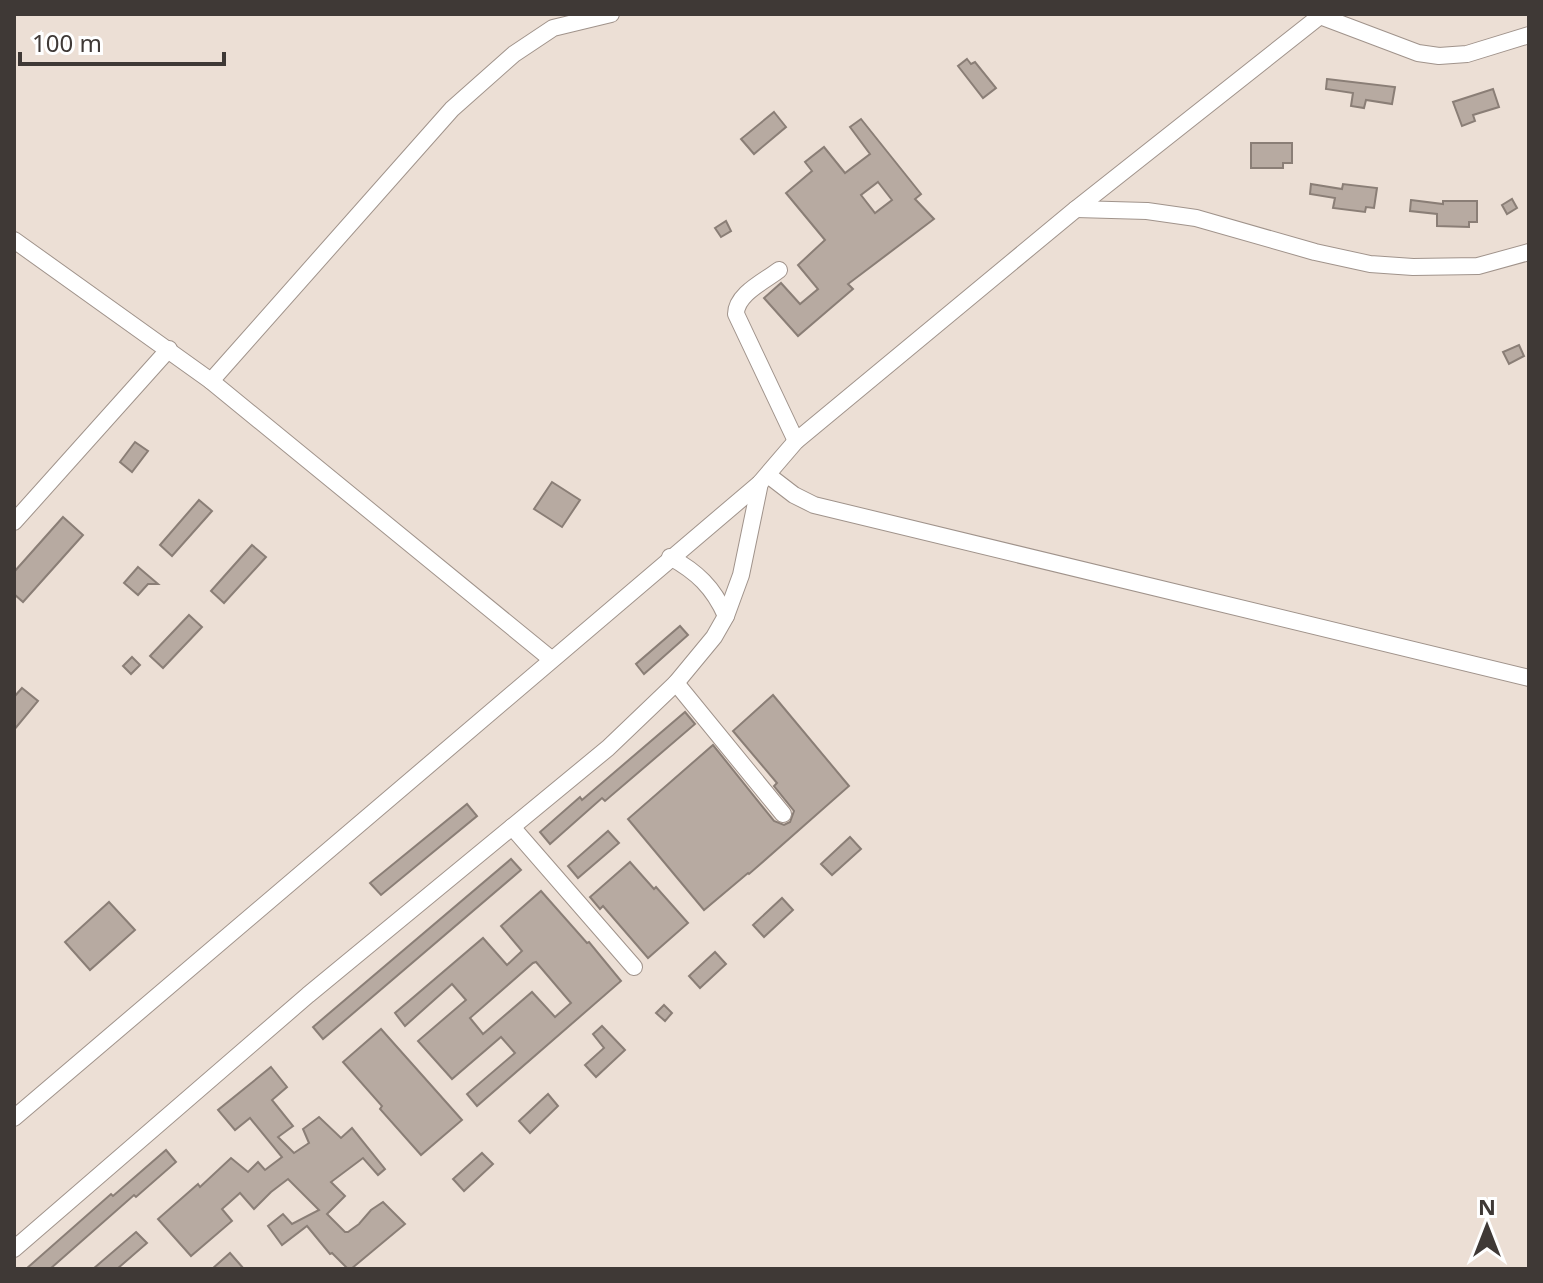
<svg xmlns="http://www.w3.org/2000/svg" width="1543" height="1283" viewBox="0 0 1543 1283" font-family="'Noto Sans',sans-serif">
	<rect width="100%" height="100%" fill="#ecdfd5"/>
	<g fill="#b7aaa1" stroke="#8a7e76" stroke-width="2" fill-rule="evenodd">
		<path d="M967,59L971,64L975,62L996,88L983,98L958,66Z"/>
		<path d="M1327,79L1395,87L1392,104L1366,100L1364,108L1351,106L1353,93L1326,89Z"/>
		<path d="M1493,89L1499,107L1473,115L1475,121L1462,126L1453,102Z"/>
		<path d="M774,112L786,127L754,154L741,139Z"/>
		<path d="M861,119L921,194L915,199L934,219L848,284L853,289L798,336L764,298L781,283L800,304L818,289L798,265L825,240L786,193L812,171L805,162L824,147L845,173L870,154L850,127ZM878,182L892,200L875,213L861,195Z"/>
		<path d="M1251,143H1292V163H1283V168H1251Z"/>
		<path d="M1311,184L1342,189L1343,184L1377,188L1374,208L1366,207L1365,212L1333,208L1335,198L1310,194Z"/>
		<path d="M1512,199L1517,208L1507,214L1502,205Z"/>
		<path d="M1411,200L1443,204V201H1477V222H1469V227L1437,226V214L1410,211Z"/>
		<path d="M726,221L731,231L721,237L715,228Z"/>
		<path d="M1519,345L1524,356L1509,364L1503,352Z"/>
		<path d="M135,442L148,451L132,472L120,462Z"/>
		<path d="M552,482L580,500L562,527L534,509Z"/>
		<path d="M199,500L212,511L172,556L160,545Z"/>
		<path d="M63,517L83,535L23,602L14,594V572Z"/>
		<path d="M252,545L266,557L224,603L211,591Z"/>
		<path d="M138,567L158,584H148L138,595L124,583Z"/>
		<path d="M189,615L202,627L163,668L150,656Z"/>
		<path d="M680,626L688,635L644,674L636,664Z"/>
		<path d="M132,657L140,665L131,674L123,666Z"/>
		<path d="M22,688L38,701L14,730V697Z"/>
		<path d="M773,695L849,786L749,874L748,873L704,910L628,819L713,745L774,821L784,825L790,822L794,811L774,786L777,783L733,731Z"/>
		<path d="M685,712L695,724L605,801L602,798L550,844L540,832L580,797L582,800Z"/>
		<path d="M467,804L477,816L381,895L370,883Z"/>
		<path d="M608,831L619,843L578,878L568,866Z"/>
		<path d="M850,837L861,849L832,875L821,864Z"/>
		<path d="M511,859L521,870L323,1039L313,1027Z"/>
		<path d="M630,862L654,889L656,887L688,923L648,958L603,906L600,909L590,897Z"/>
		<path d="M541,891L587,943L589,942L621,981L477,1106L467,1094L515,1053L501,1037L452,1079L418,1041L466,1000L452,984L405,1026L395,1013L483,938L507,965L522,951L501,926ZM536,962L571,1003L555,1017L532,992L483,1034L470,1018L533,963Z"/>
		<path d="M782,898L793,910L764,937L753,925Z"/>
		<path d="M109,902L135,930L90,970L65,942Z"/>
		<path d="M715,952L726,964L700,988L689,976Z"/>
		<path d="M664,1005L672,1013L665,1021L656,1013Z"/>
		<path d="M602,1026L625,1050L596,1077L585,1065L604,1048L593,1034Z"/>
		<path d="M381,1029L462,1120L421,1155L380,1109L382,1106L343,1062Z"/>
		<path d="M271,1067L287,1087L272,1100L293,1126L278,1137L294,1153L309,1143L303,1129L319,1117L341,1138L352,1128L385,1169L378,1175L363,1158L331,1182L345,1196L327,1214L345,1232H348L359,1224L371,1210L383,1202L405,1224L351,1269H348L332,1253L330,1254L307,1226L282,1245L268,1226L283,1214L292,1224L319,1210L288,1179L271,1192L254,1209L240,1193L222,1209L232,1221L191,1256L158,1219L198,1184L200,1187L231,1158L248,1172L258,1162L265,1170L282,1157L250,1118L235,1130L218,1110Z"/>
		<path d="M548,1094L558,1106L530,1133L519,1121Z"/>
		<path d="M166,1150L176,1162L136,1197L134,1195L50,1269H26L111,1194L113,1196Z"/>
		<path d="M482,1153L493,1164L464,1191L453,1179Z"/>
		<path d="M136,1232L147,1243L117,1269H93Z"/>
		<path d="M230,1253L244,1269H212Z"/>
	</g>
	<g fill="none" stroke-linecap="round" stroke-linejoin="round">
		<g stroke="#a0938b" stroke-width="18">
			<g id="minor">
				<path d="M1320,16L1418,53L1439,56L1467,54L1529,35"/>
				<path d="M1076,209L1147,211L1196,218L1315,252L1370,264L1413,267L1478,266L1529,252"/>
				<path d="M14,240L211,381L551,659"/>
				<path d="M779,270C765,281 736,294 736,314L796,441"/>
				<path d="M211,381L452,109L514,54L553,28L611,14"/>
				<path d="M768,475L794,495L814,505L1529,678"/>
				<path d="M14,522L169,349"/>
				<path d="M670,557C697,572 713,587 726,616"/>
				<path d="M676,683L783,814"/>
				<path d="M512,827L634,967"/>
				<path d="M14,1118L760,483L796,441L1076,209L1320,16"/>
				<path d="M14,1249L308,995L608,748L676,683L714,637L726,616L741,575L760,483"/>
			</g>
		</g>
		<use href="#minor" stroke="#fff" stroke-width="16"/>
	</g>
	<rect width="1543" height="1283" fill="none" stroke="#3f3936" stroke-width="32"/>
	<g transform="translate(1487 1227)" stroke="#ffffff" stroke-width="6" paint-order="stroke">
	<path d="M0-6L14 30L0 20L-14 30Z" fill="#3f3936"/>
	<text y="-12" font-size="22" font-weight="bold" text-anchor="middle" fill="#3f3936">N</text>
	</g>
	<path d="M20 52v12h204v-12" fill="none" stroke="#3f3936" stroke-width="4"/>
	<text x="32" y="52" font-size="24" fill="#3f3936" stroke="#ffffff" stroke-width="6" paint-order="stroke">100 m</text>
</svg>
